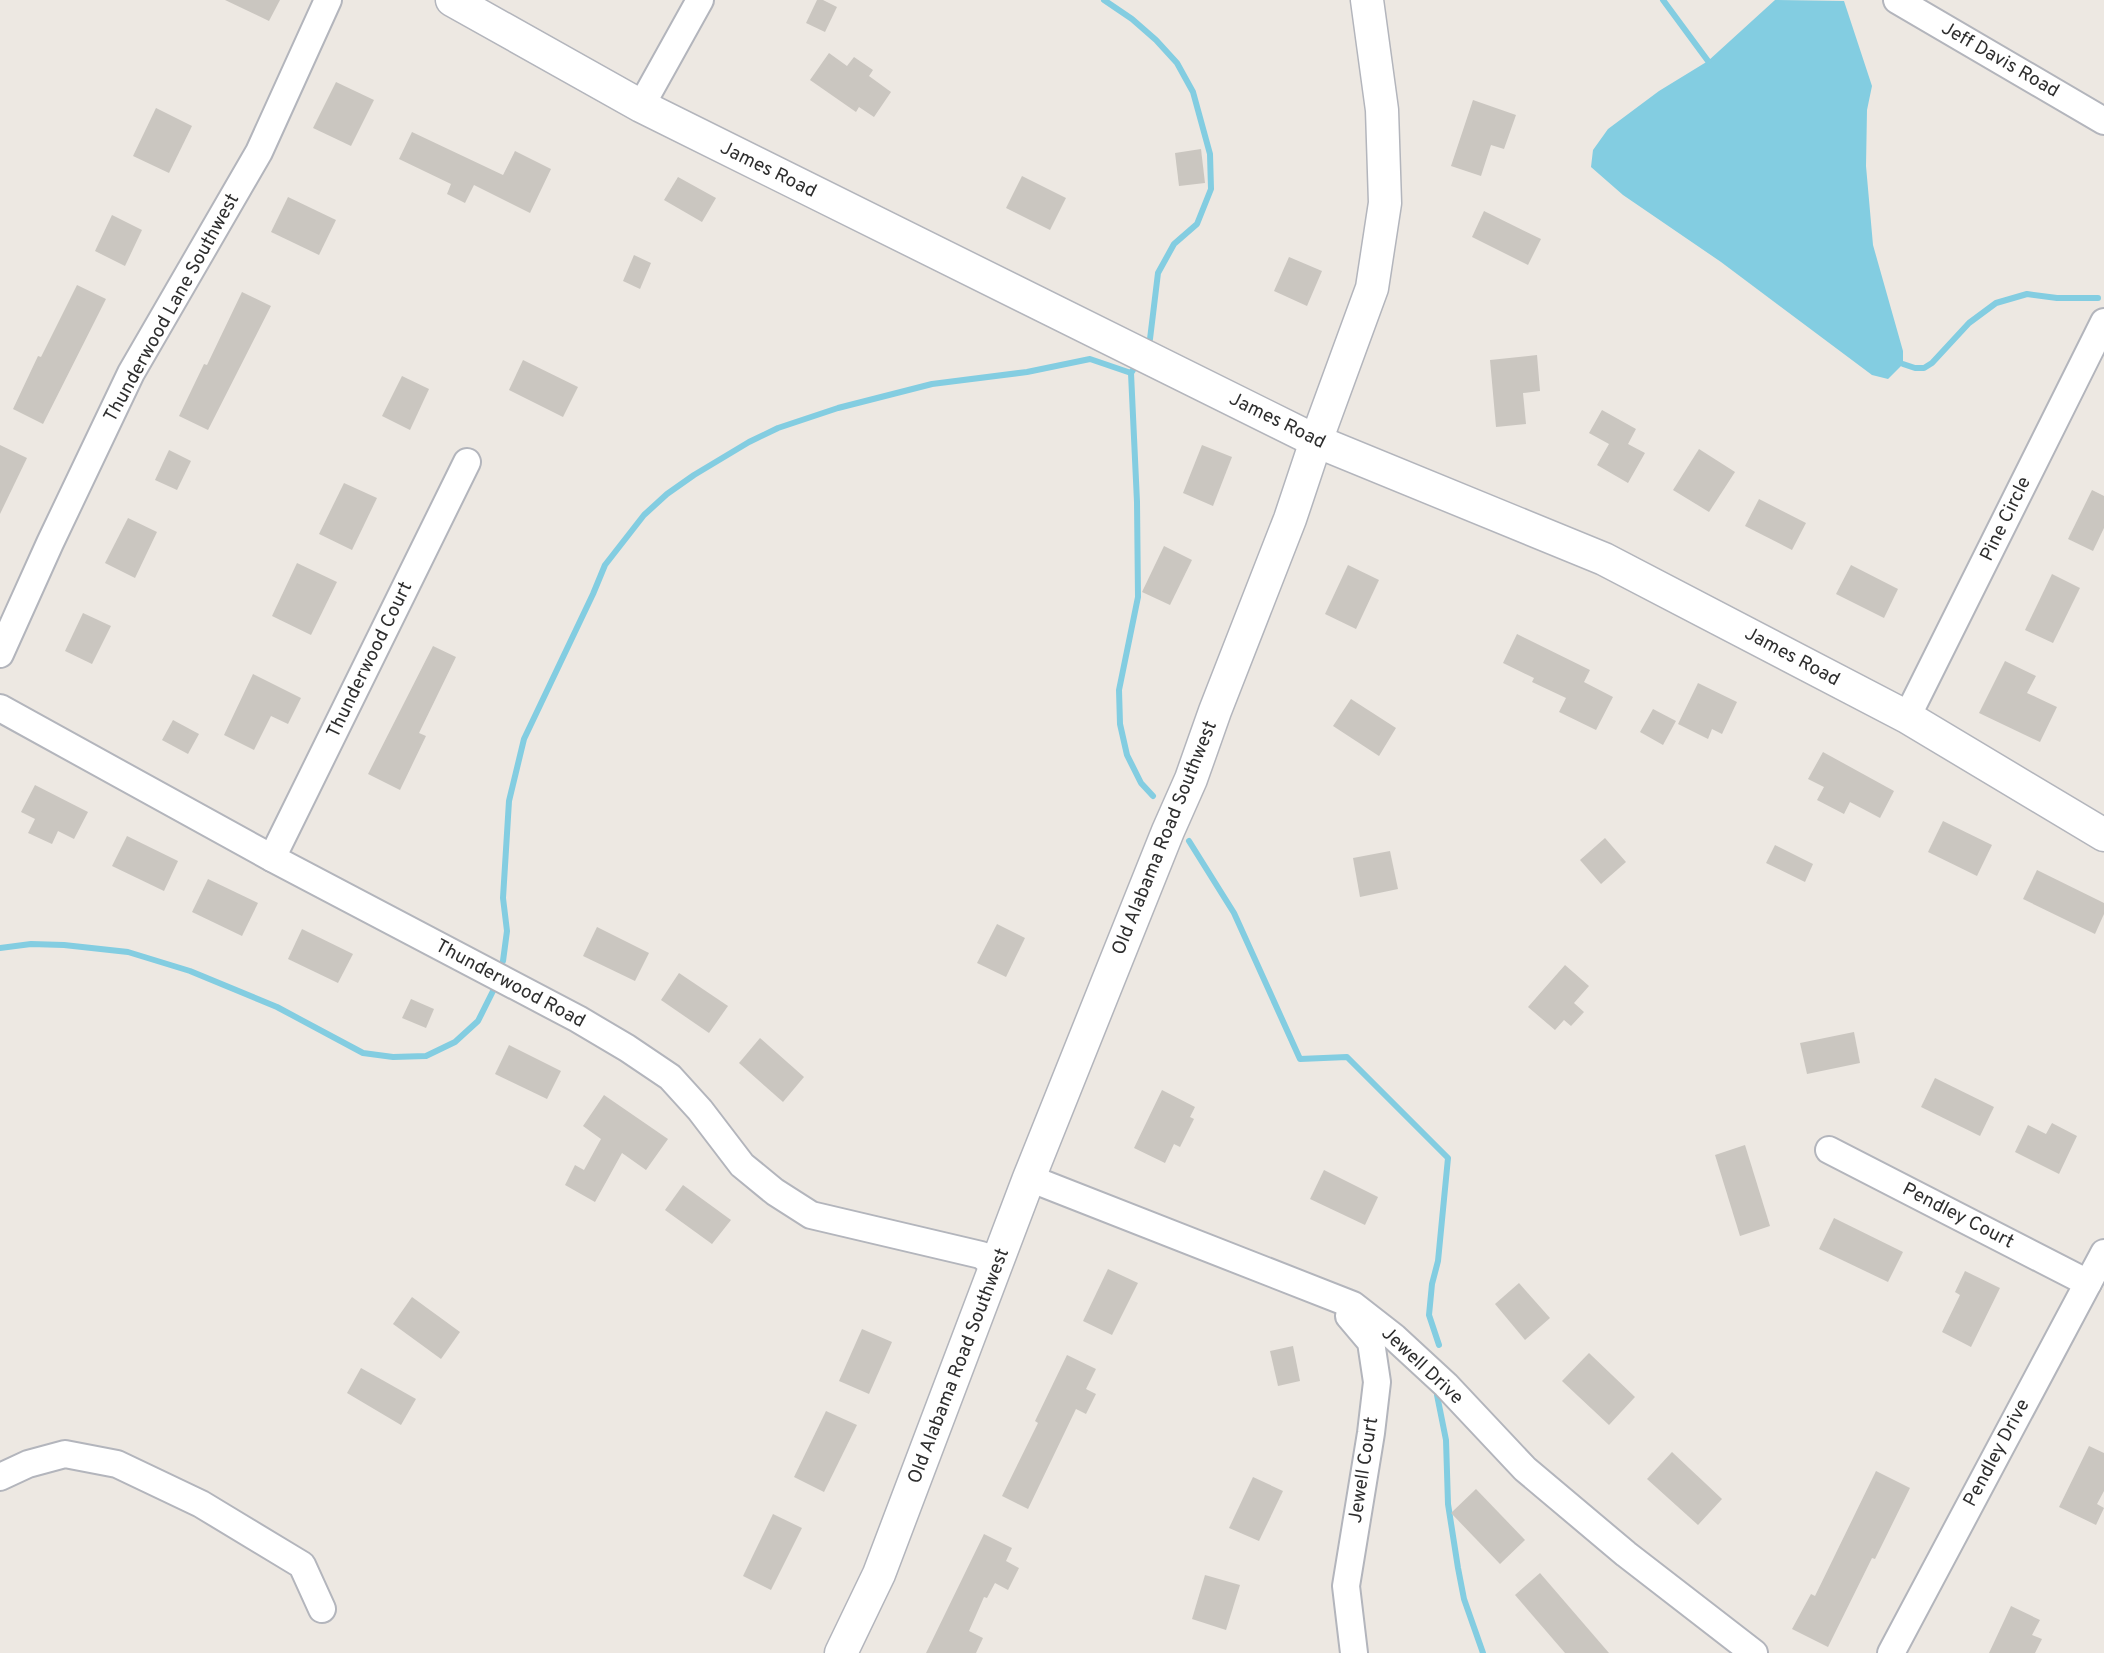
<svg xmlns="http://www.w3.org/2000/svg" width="2104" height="1653" viewBox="0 0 2104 1653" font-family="Overpass,sans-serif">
	<rect width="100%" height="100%" fill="#ede8e2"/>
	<path fill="#83cde1" d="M1775,0L1844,1L1872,86L1867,110L1866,166L1873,245L1903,351V364L1888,379L1872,375L1721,262L1623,195L1591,167L1593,150L1608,129L1659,91L1708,61Z"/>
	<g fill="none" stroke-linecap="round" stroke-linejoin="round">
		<g stroke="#83cde1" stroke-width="6">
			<path d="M1104,0L1132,19L1156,40L1177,63L1193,92L1210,154L1211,189L1197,224L1174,244L1158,273L1150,339L1145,348"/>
			<path d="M1663,0L1708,61"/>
			<path d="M1903,364L1915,368H1924L1932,363L1969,323L1996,303L2027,294L2057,298H2098"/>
			<path d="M1133,370L1131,373L1137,502L1138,597L1119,690L1120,724L1127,755L1141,783L1153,796"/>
			<path d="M1189,841L1234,913L1300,1059L1347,1057L1448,1158L1438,1261L1432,1284L1429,1315L1439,1345"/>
			<path d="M0,948L31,944L64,945L128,952L190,971L277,1007L363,1053L393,1057L426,1056L455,1042L478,1021L493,991"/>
			<path d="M503,961L507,931L503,898L509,801L524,739L593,594L605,565L644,515L667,494L694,475L749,442L778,428L838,408L932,384L1027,372L1090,359L1131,373"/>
			<path d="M1437,1395L1446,1440L1448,1504L1458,1568L1464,1599L1483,1653"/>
		</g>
	</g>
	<g fill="#cac6c0">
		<path d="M225,0H280L269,21Z"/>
		<path d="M817,0H823L837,7L825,32L806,23Z"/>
		<path d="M829,53L847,66L854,57L873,70L869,76L891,92L874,117L859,107L856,112L810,80Z"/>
		<path d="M336,82L374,100L351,146L313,128Z"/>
		<path d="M1473,100L1516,115L1504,149L1491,145L1481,176L1451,166Z"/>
		<path d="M156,108L192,126L169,173L133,156Z"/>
		<path d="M412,132L503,175L515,151L551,169L530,213L474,185L465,203L447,194L451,184L399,159Z"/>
		<path d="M1201,149L1205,183L1179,186L1175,153Z"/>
		<path d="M1022,176L1066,198L1050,230L1006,208Z"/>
		<path d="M678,177L716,198L702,222L664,200Z"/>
		<path d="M288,197L336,220L319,255L271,232Z"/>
		<path d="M1484,211L1541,239L1528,265L1472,237Z"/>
		<path d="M112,215L142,230L125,266L95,251Z"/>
		<path d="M634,255L651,263L640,289L623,281Z"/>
		<path d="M1289,257L1322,271L1307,306L1274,291Z"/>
		<path d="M77,285L106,299L43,424L13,409L38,356L41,357Z"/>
		<path d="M242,292L271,306L208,430L179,416L204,364L207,365Z"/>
		<path d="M1537,355L1540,391L1523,393L1526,424L1496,427L1490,360Z"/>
		<path d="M523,360L578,387L563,417L509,390Z"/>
		<path d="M402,376L429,389L410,430L382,416Z"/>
		<path d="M1602,410L1636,429L1628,444L1645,453L1628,483L1597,465L1609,444L1589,433Z"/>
		<path d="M0,445L27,458L0,514Z"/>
		<path d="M1202,445L1232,457L1213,506L1183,493Z"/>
		<path d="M1699,449L1735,472L1709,512L1673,490Z"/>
		<path d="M169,450L191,461L177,490L155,480Z"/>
		<path d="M344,483L377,498L352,550L319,534Z"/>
		<path d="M2092,490L2104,496V528L2093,551L2068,539Z"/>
		<path d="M1759,499L1806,523L1792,550L1745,526Z"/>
		<path d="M128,518L157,532L135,578L105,563Z"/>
		<path d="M1164,546L1192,560L1170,605L1142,592Z"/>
		<path d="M297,563L337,582L311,635L272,616Z"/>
		<path d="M1348,565L1379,580L1356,629L1325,614Z"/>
		<path d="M1851,565L1898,589L1884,618L1836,594Z"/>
		<path d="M2052,574L2080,588L2053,643L2025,630Z"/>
		<path d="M83,613L111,626L92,664L65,651Z"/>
		<path d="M1517,634L1590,670L1584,682L1613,697L1596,730L1559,712L1566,698L1532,682L1534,678L1503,663Z"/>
		<path d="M433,646L456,657L419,733L426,736L400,790L368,774Z"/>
		<path d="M2005,661L2036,676L2027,693L2057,707L2040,742L1979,713Z"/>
		<path d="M253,674L301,698L288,724L271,716L254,750L224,735Z"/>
		<path d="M1698,683L1737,702L1722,734L1712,729L1708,739L1678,724Z"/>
		<path d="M1351,699L1396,728L1379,756L1333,726Z"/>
		<path d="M1653,709L1676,721L1663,745L1640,732Z"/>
		<path d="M173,720L199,734L188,754L162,740Z"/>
		<path d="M1823,752L1894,791L1880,818L1850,802L1844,814L1817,800L1824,787L1808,779Z"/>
		<path d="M35,785L88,812L74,839L58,831L52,844L28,833L35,819L21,812Z"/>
		<path d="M1943,821L1992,845L1977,876L1928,852Z"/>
		<path d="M127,836L178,861L164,891L112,866Z"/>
		<path d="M1605,838L1626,862L1601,884L1580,860Z"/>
		<path d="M1775,845L1813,864L1805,882L1766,863Z"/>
		<path d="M1390,851L1398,889L1360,897L1353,858Z"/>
		<path d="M2037,870L2104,903V914L2095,934L2023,899Z"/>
		<path d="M208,879L258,903L242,936L192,912Z"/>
		<path d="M997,924L1025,938L1006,977L977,963Z"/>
		<path d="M597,927L649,953L635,981L583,956Z"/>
		<path d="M302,929L353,954L338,983L288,959Z"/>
		<path d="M1565,965L1589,986L1574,1003L1584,1012L1571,1026L1564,1020L1555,1030L1528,1007Z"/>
		<path d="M679,973L728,1006L709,1033L661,1000Z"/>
		<path d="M411,999L434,1009L426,1028L402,1018Z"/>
		<path d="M1854,1032L1860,1063L1807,1074L1800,1043Z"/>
		<path d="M760,1038L804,1077L783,1102L739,1063Z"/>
		<path d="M509,1045L561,1071L547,1099L495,1074Z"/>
		<path d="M1935,1078L1994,1107L1980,1136L1921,1107Z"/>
		<path d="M1162,1090L1195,1107L1190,1117L1194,1119L1180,1147L1174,1144L1165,1163L1134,1148Z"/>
		<path d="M604,1095L668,1139L646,1170L622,1153L595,1202L565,1185L575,1165L584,1170L601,1139L583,1126Z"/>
		<path d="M2052,1123L2077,1136L2059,1174L2015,1152L2028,1125L2046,1134Z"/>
		<path d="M1745,1145L1770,1226L1740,1236L1715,1155Z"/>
		<path d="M1324,1170L1378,1197L1365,1225L1310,1199Z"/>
		<path d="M683,1185L731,1220L712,1244L665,1210Z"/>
		<path d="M1834,1218L1903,1252L1888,1282L1819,1249Z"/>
		<path d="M1108,1269L1138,1283L1112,1335L1083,1321Z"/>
		<path d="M1965,1271L2000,1288L1971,1347L1942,1332L1960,1295L1955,1292Z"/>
		<path d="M1519,1283L1550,1318L1525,1340L1495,1304Z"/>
		<path d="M412,1297L460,1332L441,1359L393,1324Z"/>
		<path d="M862,1329L892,1342L869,1394L839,1381Z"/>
		<path d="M1293,1346L1300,1381L1278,1386L1270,1351Z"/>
		<path d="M1589,1353L1635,1397L1609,1425L1562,1381Z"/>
		<path d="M1067,1355L1096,1369L1086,1389L1096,1394L1086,1414L1076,1409L1028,1509L1002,1496L1038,1423L1035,1421Z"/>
		<path d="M361,1368L416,1399L401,1425L347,1393Z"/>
		<path d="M826,1411L857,1425L824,1492L794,1477Z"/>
		<path d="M2089,1446L2104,1453V1491L2097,1504L2104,1508L2096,1525L2059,1507Z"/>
		<path d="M1672,1452L1722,1499L1698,1525L1647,1479Z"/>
		<path d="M1876,1471L1910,1488L1875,1559L1872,1558L1828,1647L1792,1629L1811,1594L1815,1596Z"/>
		<path d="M1253,1477L1283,1491L1259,1541L1229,1528Z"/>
		<path d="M1476,1489L1525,1540L1500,1564L1451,1513Z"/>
		<path d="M773,1514L802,1528L771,1590L743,1576Z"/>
		<path d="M984,1534L1012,1548L1006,1561L1019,1568L1008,1590L995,1583L987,1598L984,1597L969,1631L983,1638L976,1653H926Z"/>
		<path d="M1540,1573L1609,1653H1565L1515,1595Z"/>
		<path d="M1205,1575L1240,1585L1226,1630L1192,1619Z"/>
		<path d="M2011,1606L2040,1620L2032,1635L2042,1639L2035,1653H1989Z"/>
	</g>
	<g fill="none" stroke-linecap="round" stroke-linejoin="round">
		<g stroke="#b3b5bc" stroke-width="30">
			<g id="minor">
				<path d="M1897,0L2104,121"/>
				<path d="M641,106L700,0"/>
				<path d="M0,654L50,543L131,373L259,152L328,0"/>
				<path d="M0,708L272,858L578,1019L627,1048L670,1077L700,1110L742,1165L775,1192L811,1215L981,1255L997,1267"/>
				<path d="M1907,717L2104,322"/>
				<path d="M272,858L467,462"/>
				<path d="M1829,1150L2088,1283"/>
				<path d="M1029,1178L1353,1305L1394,1337L1446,1385L1525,1469L1626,1554L1754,1653"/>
				<path d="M1349,1316L1371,1342L1377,1382L1371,1433L1346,1586L1354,1653"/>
				<path d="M0,1477L28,1464L65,1454L117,1464L201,1504L302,1565L322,1609"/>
				<path d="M1891,1653L2104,1253"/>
			</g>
		</g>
		<g stroke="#b3b5bc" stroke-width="35">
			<g id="tertiary">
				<path d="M452,0L641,106L1316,441L1604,559L1907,717L2104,835"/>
				<path d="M841,1653L879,1574L1029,1178L1168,831L1191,779L1215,711L1290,519L1316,441L1372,288L1385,203L1382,110L1367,0"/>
			</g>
		</g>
		<use href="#minor" stroke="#fff" stroke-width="26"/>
		<use href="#tertiary" stroke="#fff" stroke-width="32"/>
	</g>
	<g text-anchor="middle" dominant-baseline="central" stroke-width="5" stroke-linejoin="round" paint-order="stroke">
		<g font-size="19" fill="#2e2e2e" stroke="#fff">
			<text transform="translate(2000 60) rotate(30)">Jeff Davis Road</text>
			<text transform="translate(768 170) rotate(26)">James Road</text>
			<text transform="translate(172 308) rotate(-61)">Thunderwood Lane Southwest</text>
			<text transform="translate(1277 421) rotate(26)">James Road</text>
			<text transform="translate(2006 519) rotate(-64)">Pine Circle</text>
			<text transform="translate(1792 657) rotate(28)">James Road</text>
			<text transform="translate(370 660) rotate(-64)">Thunderwood Court</text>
			<text transform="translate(1165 838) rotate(-68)">Old Alabama Road Southwest</text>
			<text transform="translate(510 984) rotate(28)">Thunderwood Road</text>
			<text transform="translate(1958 1216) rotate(27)">Pendley Court</text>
			<text transform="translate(959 1366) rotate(-69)">Old Alabama Road Southwest</text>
			<text transform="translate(1422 1366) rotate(43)">Jewell Drive</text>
			<text transform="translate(1997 1453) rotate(-62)">Pendley Drive</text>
			<text transform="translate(1364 1470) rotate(-81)">Jewell Court</text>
		</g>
	</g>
</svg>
